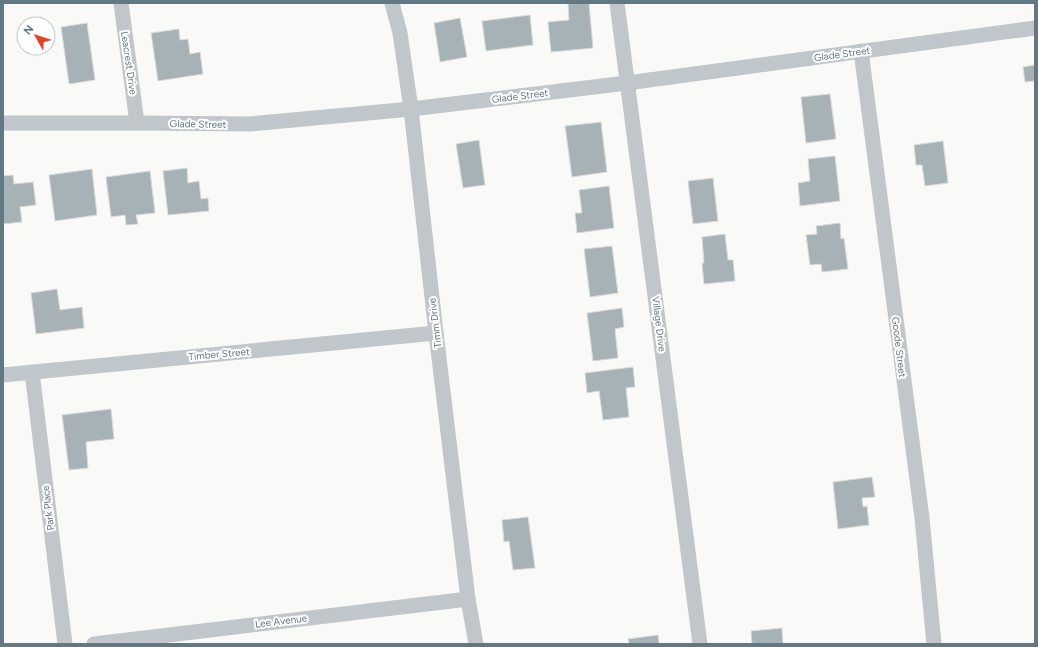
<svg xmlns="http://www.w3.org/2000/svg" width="1038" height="647" viewBox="0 0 1038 647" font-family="Figtree,sans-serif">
	<rect width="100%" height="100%" fill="#f9f9f7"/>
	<g fill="#a7b2b7" stroke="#dbdbd9">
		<path d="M568,3H589L593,48L551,52L548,22L569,20Z"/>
		<path d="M530,15L533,45L486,51L482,21Z"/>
		<path d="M460,18L467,57L440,62L434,23Z"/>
		<path d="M87,23L95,80L69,84L61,27Z"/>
		<path d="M179,29L180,40L188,39L190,54L200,52L203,74L158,81L151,33Z"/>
		<path d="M1035,65V89L1034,81L1025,82L1023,67Z"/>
		<path d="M830,94L836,139L806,143L801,97Z"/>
		<path d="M601,122L607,172L572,177L565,126Z"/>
		<path d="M479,140L485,185L463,188L456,144Z"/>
		<path d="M943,141L948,183L925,186L922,165H916L914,145Z"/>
		<path d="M835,156L840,201L800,206L798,183L810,181L808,159Z"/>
		<path d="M187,168L188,183L199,181L201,199L208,198L209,211L168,215L163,171Z"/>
		<path d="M92,169L97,215L55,221L49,175Z"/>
		<path d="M150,171L155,213L136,215L138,224L126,225L125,215L111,217L106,177Z"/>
		<path d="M13,175L14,184L33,182L36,205L20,207L22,222L3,224V176Z"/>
		<path d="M713,178L718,221L693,224L688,181Z"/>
		<path d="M609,186L614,228L577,233L575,213H582L579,190Z"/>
		<path d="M840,223L841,239L844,238L848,269L822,272L821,264L810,265L806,235L817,234L816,226Z"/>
		<path d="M725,234L728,260H733L735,281L704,284L702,263H704L702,237Z"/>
		<path d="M612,246L618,293L590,297L584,249Z"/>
		<path d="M57,289L60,310L82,307L84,328L36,334L31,293Z"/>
		<path d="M622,308L624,327L615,329L618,358L593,361L587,313Z"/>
		<path d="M633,367L635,387L626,388L629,417L603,420L599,391L587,393L585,373Z"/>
		<path d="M111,409L114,439L86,442L88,468L69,470L62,415Z"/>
		<path d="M872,477L875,497L862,498L863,507L867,506L869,525L838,529L833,482Z"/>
		<path d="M528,517L535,568L513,570L509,541L504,542L502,520Z"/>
		<path d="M782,628L783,644H752L751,631Z"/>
		<path d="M658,635L659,644H629L628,639Z"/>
	</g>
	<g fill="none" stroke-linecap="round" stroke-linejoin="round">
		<g stroke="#c0c6c9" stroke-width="15">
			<path d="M121,3L137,123"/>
			<path d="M392,3L400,33L411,109L436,333L468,599L476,644"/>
			<path d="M617,3L700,644"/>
			<path d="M861,51L922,518L934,644"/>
			<path d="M3,123H137L250,124L411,109L627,83L1035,28"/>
			<path d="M32,372L65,644"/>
			<path d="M3,375L436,333"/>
			<path d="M94,644L468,599"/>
		</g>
	</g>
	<g text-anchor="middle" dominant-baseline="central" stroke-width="4" stroke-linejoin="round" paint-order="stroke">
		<g font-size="10" fill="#647883" stroke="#fff">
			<text transform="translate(842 54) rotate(-8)">Glade Street</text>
			<text transform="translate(129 63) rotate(82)">Leacrest Drive</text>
			<text transform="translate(520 96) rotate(-7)">Glade Street</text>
			<text transform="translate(198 124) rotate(1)">Glade Street</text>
			<text transform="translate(435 323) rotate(-97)">Timm Drive</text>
			<text transform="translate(659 324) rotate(83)">Village Drive</text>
			<text transform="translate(899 347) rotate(83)">Goode Street</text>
			<text transform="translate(219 354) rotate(-5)">Timber Street</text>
			<text transform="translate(48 508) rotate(-97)">Park Place</text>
			<text transform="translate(281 621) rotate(-7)">Lee Avenue</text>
		</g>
	</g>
	<rect width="1038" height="647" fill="none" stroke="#647883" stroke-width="8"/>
	<g transform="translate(36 36) rotate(309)"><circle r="19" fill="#ffffff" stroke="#c1c9cd"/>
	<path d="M0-3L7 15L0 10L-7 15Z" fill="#e74229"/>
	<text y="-6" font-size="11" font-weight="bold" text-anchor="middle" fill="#647883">N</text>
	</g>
</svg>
